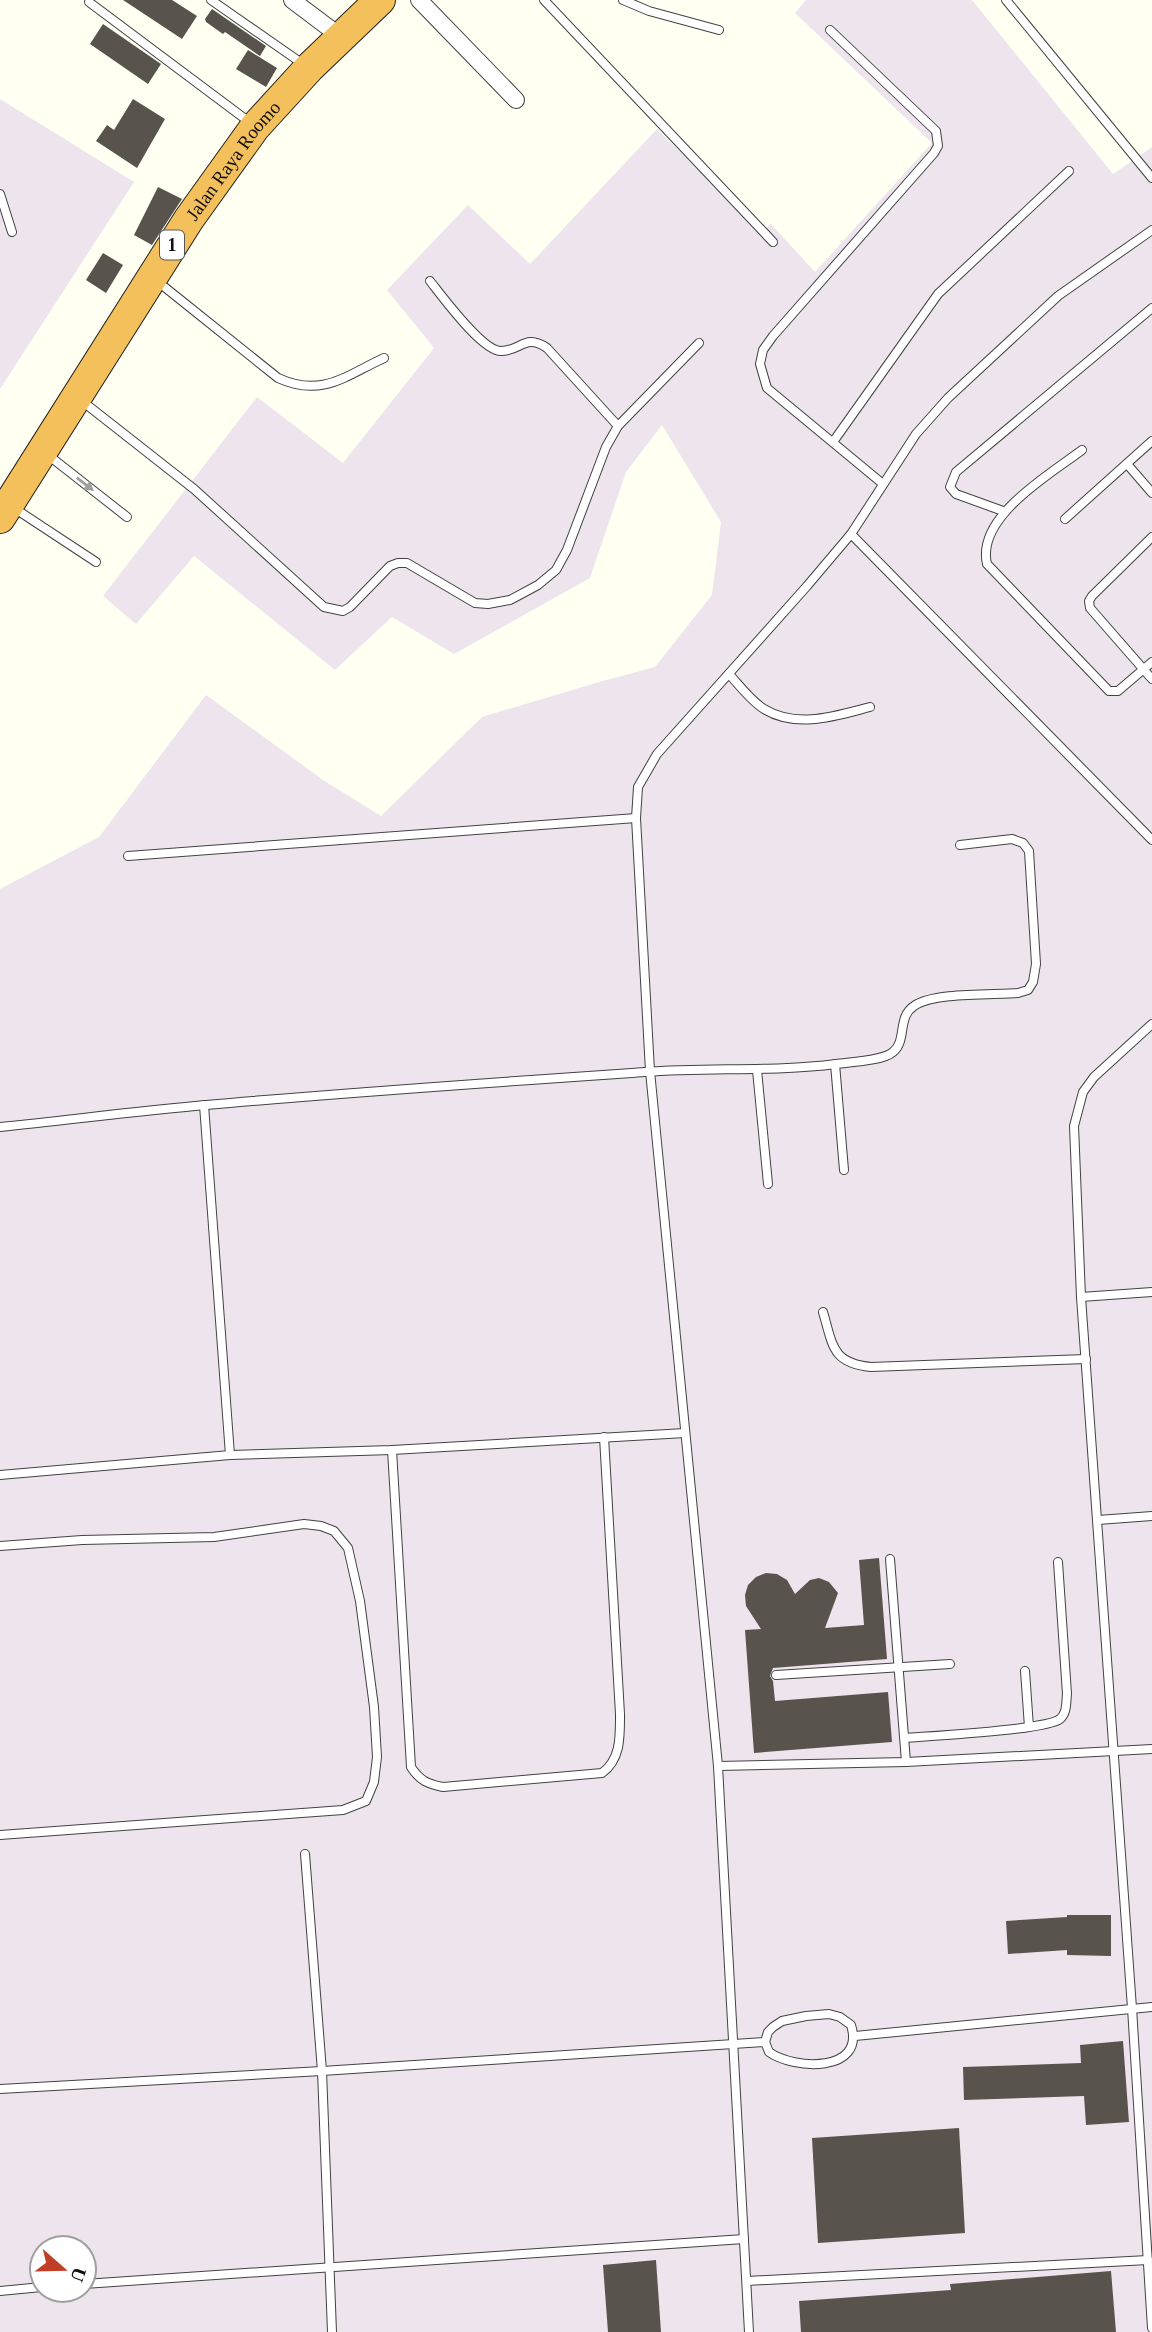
<svg xmlns="http://www.w3.org/2000/svg" width="1152" height="2332" viewBox="0 0 1152 2332" font-family="'Times New Roman',serif">
	<rect width="100%" height="100%" fill="#fffff2"/>
	<g fill="#eee4ed" fill-rule="evenodd">
		<path d="M806,0H972L1113,174L1152,147V2332H0V889L99,837L206,695L323,780L381,816L482,717L599,682L655,667L712,595L721,522L662,425L626,472L590,578L454,654L392,617L335,670L194,556L136,624L103,596L257,397L343,463L434,348L387,290L468,205L530,264L657,129L761,232L771,224L815,272L932,143L795,13ZM42,2248H84V2290H42Z"/>
		<path d="M0,99L134,182L0,389Z"/>
	</g>
	<g fill="#58534c">
		<path d="M123,0H172L197,16L182,39Z"/>
		<path d="M212,9L266,46L260,56L225,32L223,34L206,22L205,19Z"/>
		<path d="M103,24L161,64L148,84L90,44Z"/>
		<path d="M248,50L277,68L266,87L236,69Z"/>
		<path d="M133,99L165,119L137,168L96,141L107,125L114,130Z"/>
		<path d="M158,187L182,199L152,245L134,235Z"/>
		<path d="M103,253L123,265L106,293L86,280Z"/>
		<path d="M879,1558L887,1659L773,1668L770,1676L773,1681L775,1701L888,1692L892,1742L754,1753L745,1630L761,1629L746,1606L745,1595L748,1585L756,1577L766,1573L777,1574L787,1580L795,1594L810,1580L819,1578L829,1582L838,1593L825,1628L864,1625L859,1560Z"/>
		<path d="M1067,1915H1111V1956L1067,1955V1950L1008,1954L1006,1921L1067,1917Z"/>
		<path d="M1123,2041L1129,2122L1086,2125L1084,2096L964,2100L963,2067L1081,2063L1080,2045Z"/>
		<path d="M959,2128L965,2233L818,2243L812,2138Z"/>
		<path d="M656,2260L661,2332H608L603,2265Z"/>
		<path d="M1111,2271L1116,2332H801L799,2301L951,2290L950,2284Z"/>
	</g>
	<g fill="none" stroke-linecap="round" stroke-linejoin="round">
		<g stroke="#424242" stroke-width="10">
			<g id="lane">
				<path d="M211,0L303,64"/>
				<path d="M544,0L773,242"/>
				<path d="M623,0L649,11L719,30"/>
				<path d="M1006,0L1152,178"/>
				<path d="M89,2L252,124"/>
				<path d="M830,30L936,131L938,146L934,153L773,336L763,350L760,364L767,388L883,484"/>
				<path d="M0,194L12,232"/>
				<path d="M157,281L278,378C322,398 345,376 384,358"/>
				<path d="M430,281C442,296 482,351 501,351C521,351 525,333 547,348L618,426"/>
				<path d="M82,401L194,489L324,607L343,611L350,607L390,566L398,563H407L475,603L488,604L510,600L538,585L556,570L567,550L606,447L618,426L699,343"/>
				<path d="M833,442L938,294L1069,171"/>
				<path d="M1082,450C1049,475 976,517 987,564L1109,691H1118L1152,662"/>
				<path d="M48,455L127,517"/>
				<path d="M1127,464L1152,493"/>
				<path d="M14,508L96,562"/>
				<path d="M1003,511L956,494L950,487L956,472L1152,308"/>
				<path d="M1065,519L1152,441"/>
				<path d="M851,534L1152,840"/>
				<path d="M1152,537L1092,596L1089,601L1090,608L1152,679"/>
				<path d="M729,674C739,685 751,701 764,709C797,729 835,716 870,707"/>
				<path d="M128,856L636,818"/>
				<path d="M1152,1024L1094,1077L1083,1092L1074,1126L1081,1297L1132,2008L1152,2328"/>
				<path d="M835,1064L844,1170"/>
				<path d="M757,1070L768,1184"/>
				<path d="M204,1105L230,1455"/>
				<path d="M0,1127C69,1120 137,1111 206,1105C352,1092 499,1082 645,1072C709,1067 773,1072 836,1064C850,1062 883,1061 893,1052C907,1041 897,1017 914,1006C933,992 993,995 1018,993L1028,990L1033,982L1036,964L1029,851L1023,843L1012,839L960,845"/>
				<path d="M1081,1297L1152,1292"/>
				<path d="M823,1312C833,1346 832,1363 871,1367L1086,1359"/>
				<path d="M392,1450L411,1767C420,1781 428,1784 443,1787L602,1773C621,1759 620,1737 620,1714L604,1437"/>
				<path d="M0,1475L230,1455L392,1450L685,1433"/>
				<path d="M1098,1520L1152,1516"/>
				<path d="M0,1546L82,1540L214,1537L304,1524L321,1526L334,1531L348,1548L360,1601L374,1707L377,1757L374,1782L366,1801L343,1810L0,1835"/>
				<path d="M890,1559L906,1762"/>
				<path d="M1025,1671L1029,1727"/>
				<path d="M776,1675L950,1664"/>
				<path d="M905,1738C930,1736 1046,1730 1060,1719C1067,1713 1066,1703 1067,1694L1058,1562"/>
				<path d="M718,1766L906,1762L1152,1749"/>
				<path d="M305,1854L322,2071L332,2332"/>
				<path d="M855,2036L1152,2007"/>
				<path d="M0,2089L322,2071L765,2042L768,2032L773,2027L782,2021L806,2016L829,2014L840,2017L851,2025C866,2073 794,2070 769,2052L765,2042"/>
				<path d="M747,2281L1148,2260"/>
				<path d="M84,2284L744,2239"/>
				<path d="M0,2291L42,2287"/>
				<path d="M749,2332L718,1766L650,1071L636,818L638,787L657,754L807,586L851,534L916,434L948,398L1058,296L1152,230"/>
			</g>
		</g>
		<g stroke="#424242" stroke-width="18">
			<g id="street">
				<path d="M292,0L341,37"/>
				<path d="M419,0L516,100"/>
			</g>
		</g>
		<g stroke="#202020" stroke-width="32">
			<g id="highway">
				<path id="s1" d="M0,518L189,219L255,127L309,68L380,0"/>
			</g>
		</g>
		<use href="#lane" stroke="#fff" stroke-width="8"/>
		<use href="#street" stroke="#fff" stroke-width="16"/>
		<use href="#highway" stroke="#f4c05b" stroke-width="30"/>
	</g>
	<defs><path id="oneway-solid" d="M-6-.8H1V-3.2L6.5 0L1 3.2V.8H-6Z" transform="scale(1.75)"/></defs>
	<use fill="#9f9f9f" href="#oneway-solid" transform="translate(85 484) rotate(38)"/>
	<g text-anchor="middle" dominant-baseline="central" stroke-width="7" stroke-linejoin="round" paint-order="stroke">
		<rect fill="#fff" stroke="#575757" stroke-width="2" x="160" y="230.5" width="24" height="29" rx="5"/>
		<g font-size="18" font-weight="bold" fill="#0f0f0f">
			<text x="172" y="245">1</text>
		</g>
		<g font-size="19" fill="#0f0f0f" stroke="#fff">
			<text stroke="none"><textPath href="#s1" startOffset="427">Jalan Raya Roomo</textPath></text>
		</g>
	</g>
	<g transform="translate(63 2269) rotate(110)"><circle r="33" fill="#ffffff" stroke="#9f9f9f" stroke-width="2"/>
	<path d="M0-5L12 26L0 18L-12 26Z" fill="#c13f26"/>
	<text y="-10" font-size="19" font-weight="bold" text-anchor="middle" fill="#0f0f0f">U</text>
	</g>
</svg>
